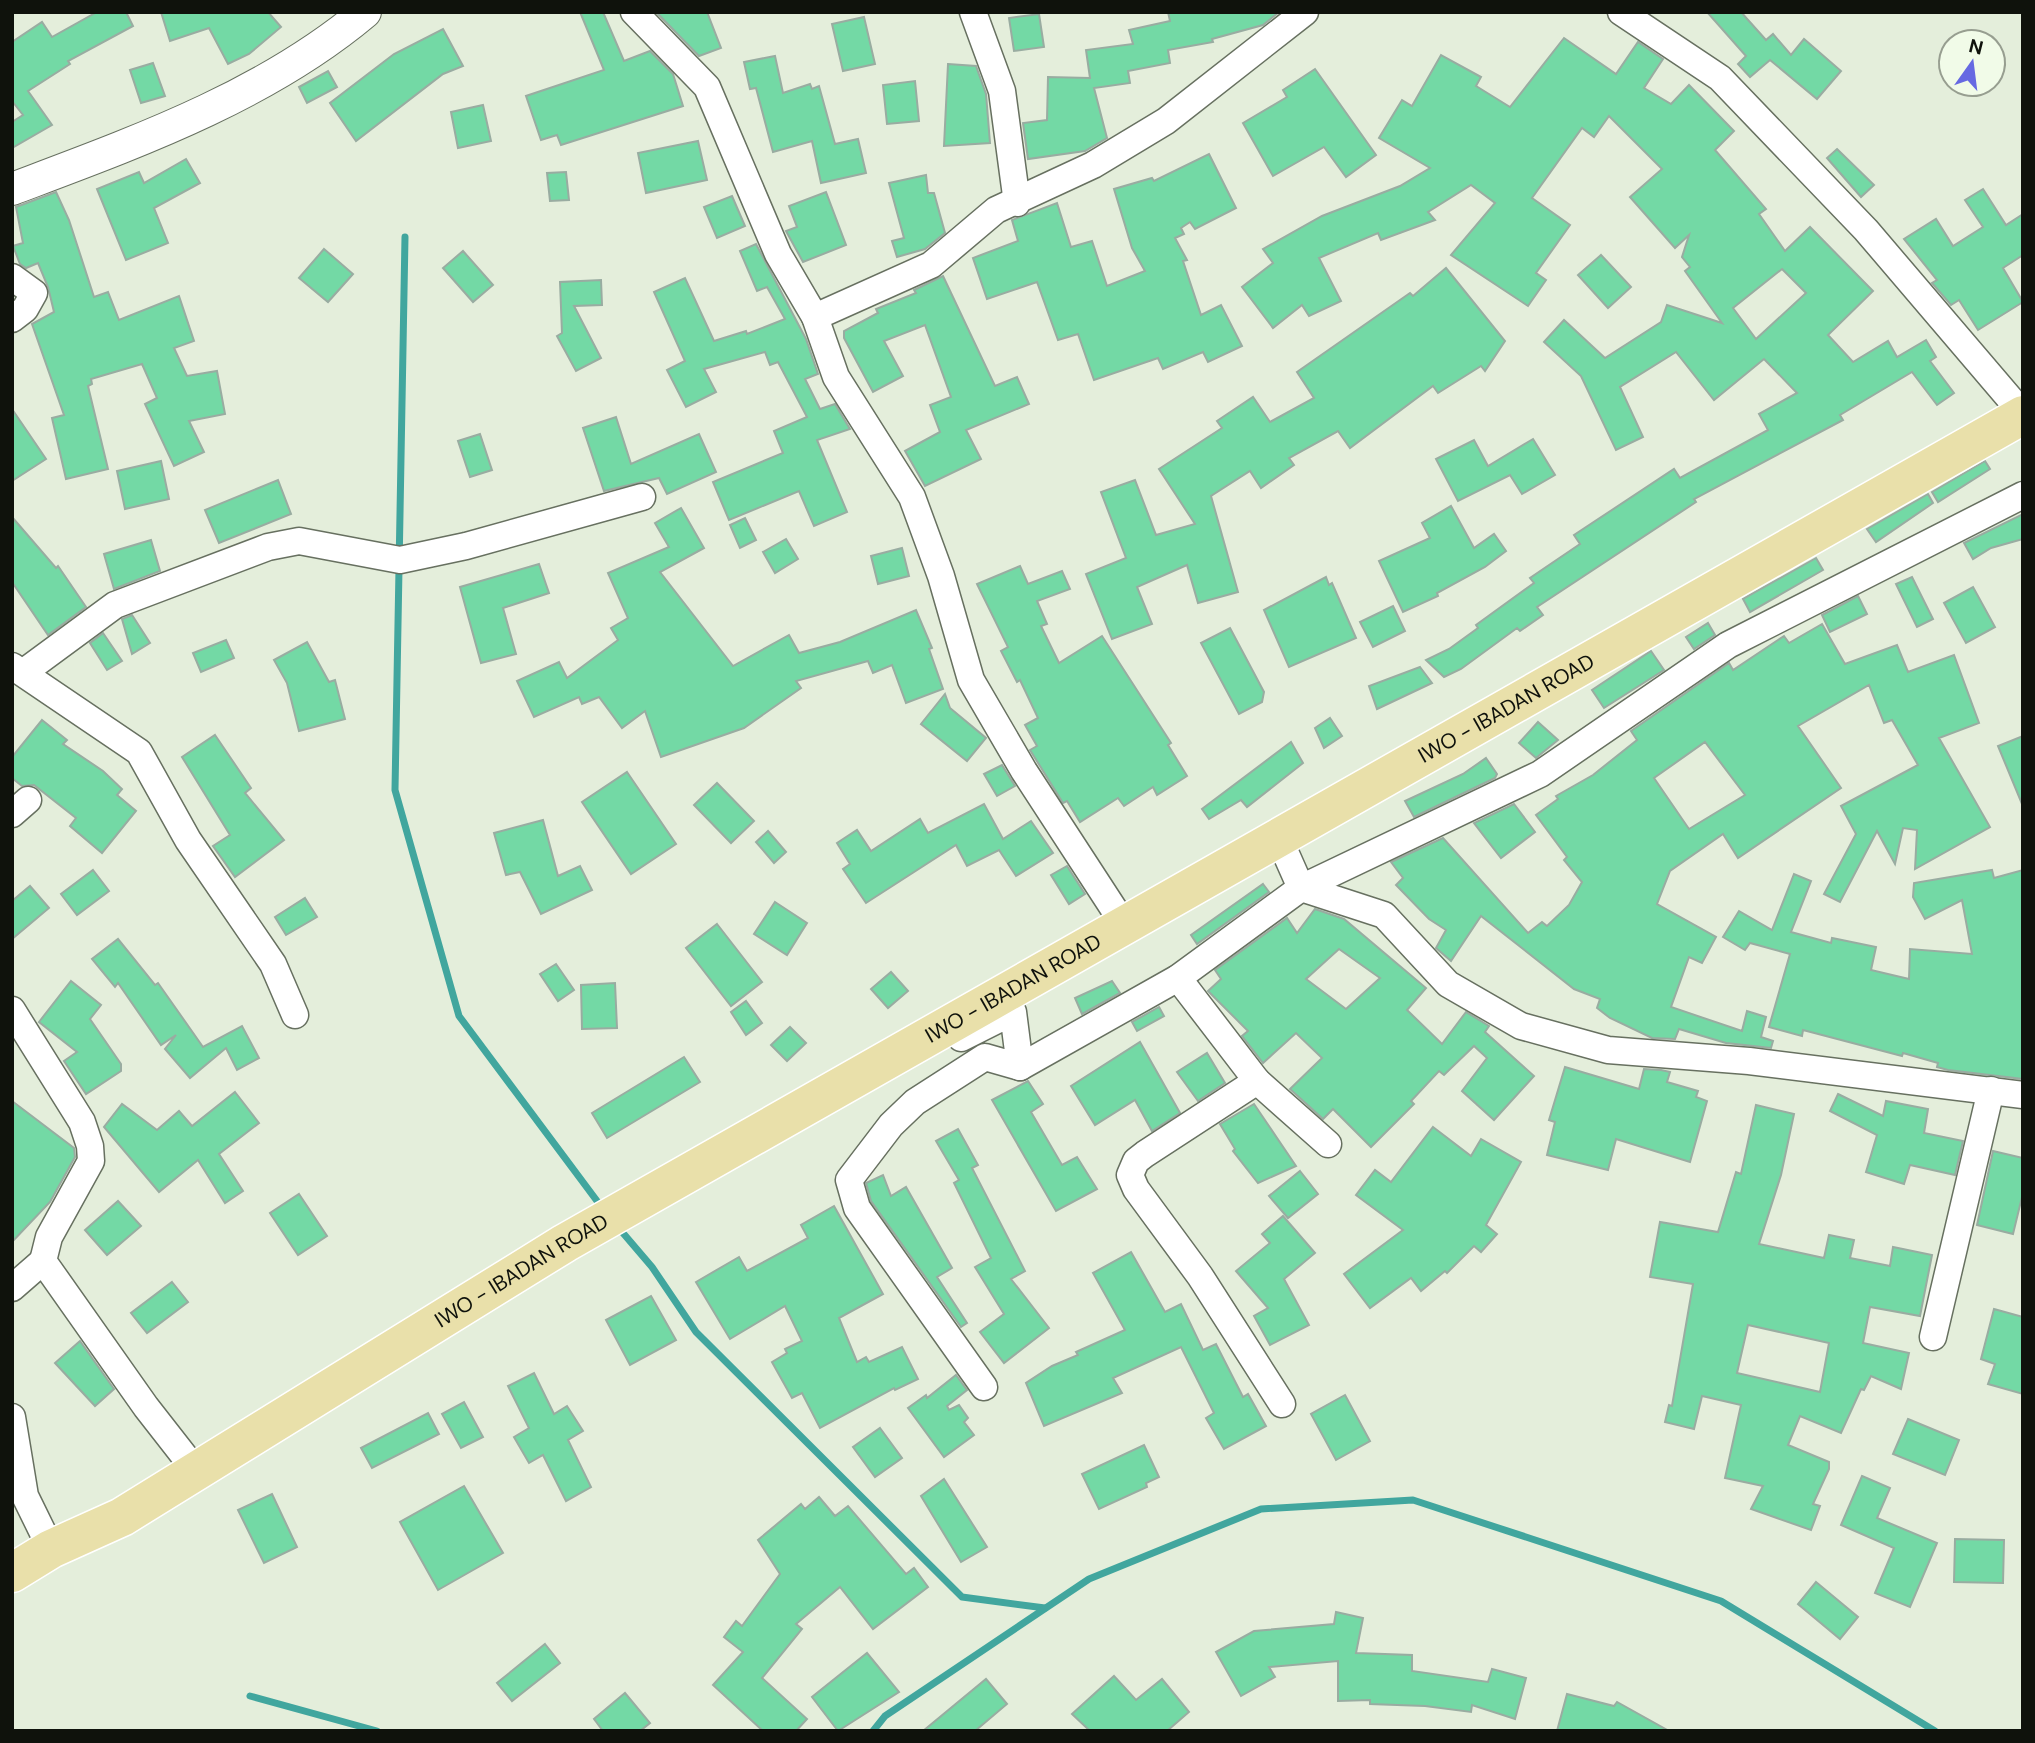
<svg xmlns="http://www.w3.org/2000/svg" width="2035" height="1743" viewBox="0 0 2035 1743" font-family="'DM Sans',sans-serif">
	<rect width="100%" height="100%" fill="#e4eedb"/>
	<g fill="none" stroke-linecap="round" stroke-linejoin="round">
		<g stroke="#41a69e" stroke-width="7">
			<path d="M405,237L395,790L459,1016L603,1209"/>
			<path d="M617,1226L652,1267L696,1332L962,1597L1045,1608"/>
			<path d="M250,1696L377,1731"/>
			<path d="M873,1731L885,1716L1089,1579L1261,1509L1413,1500L1721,1601L1935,1731"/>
		</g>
	</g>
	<g fill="#73d9a5" stroke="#99aca1" stroke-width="2" fill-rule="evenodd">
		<path d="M97,12H126L133,26L68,61L70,64L28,91L52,125L12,148V122L23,115L12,101V42L42,22L52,37Z"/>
		<path d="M161,12H268L281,27L249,54L228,64L209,28L170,41Z"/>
		<path d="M580,12H603L624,61L650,51L673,74L683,106L561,145L557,135L541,140L526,96L604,70Z"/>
		<path d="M656,12H707L721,48L699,56Z"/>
		<path d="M1168,12H1279L1263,25L1212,39L1213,42L1168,50L1170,63L1128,71L1130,83L1094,88L1107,138L1085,151L1028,159L1023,123L1047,120L1048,77L1090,78L1086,50L1133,44L1129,30L1170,21Z"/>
		<path d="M1707,12H1741L1766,40L1773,34L1791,55L1804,39L1841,71L1817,99L1770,60L1750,77L1738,64L1746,56Z"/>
		<path d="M1039,14L1044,47L1014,51L1009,18Z"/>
		<path d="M864,17L875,64L843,71L832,24Z"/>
		<path d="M443,29L463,66L443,74L356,141L330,103L394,54Z"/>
		<path d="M1564,38L1616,74L1638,42L1663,59L1644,88L1671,104L1689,85L1734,131L1715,150L1766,209L1759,214L1785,251L1810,227L1873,291L1828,335L1853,362L1888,341L1897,357L1926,340L1936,357L1930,361L1954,393L1937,405L1912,372L1840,415L1843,420L1694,499L1696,502L1537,607L1543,615L1520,631L1517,628L1461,669L1444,677L1426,660L1449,649L1478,628L1476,625L1534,583L1530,578L1580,544L1574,535L1674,469L1680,478L1768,430L1759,414L1797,393L1764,359L1714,400L1676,352L1620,387L1643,437L1616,450L1581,376L1544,342L1564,320L1605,358L1661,322L1667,305L1722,323L1685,271L1690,267L1682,257L1689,235L1675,248L1630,197L1662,169L1609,116L1594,137L1582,128L1532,198L1570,225L1536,273L1546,280L1528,306L1451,255L1495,203L1471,185L1428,212L1435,220L1381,240L1378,233L1319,258L1341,301L1309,316L1302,305L1273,328L1242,287L1273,263L1263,249L1322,216L1400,186L1430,168L1379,138L1402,100L1412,106L1441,55L1481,77L1476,86L1510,107ZM1782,269L1806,293L1756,339L1733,308Z"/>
		<path d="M775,56L783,93L810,84L812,89L819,86L835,144L858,139L866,173L821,183L812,141L773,152L756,88L750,89L744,62Z"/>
		<path d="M153,63L165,96L141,103L130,70Z"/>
		<path d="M948,64L976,66L986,94L990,143L944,146Z"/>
		<path d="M1315,69L1376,155L1346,177L1324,147L1273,176L1243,123L1287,97L1283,90Z"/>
		<path d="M328,71L337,87L307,103L299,87Z"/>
		<path d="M915,81L919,121L887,124L883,85Z"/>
		<path d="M483,105L491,141L458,148L451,112Z"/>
		<path d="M698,141L707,180L646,193L638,153Z"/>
		<path d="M1837,149L1874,185L1861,197L1827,158Z"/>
		<path d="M1209,154L1236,208L1195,229L1190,222L1181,228L1184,234L1175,238L1187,260L1183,261L1201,315L1221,305L1242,346L1208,362L1203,352L1163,369L1158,358L1094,380L1078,334L1058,340L1037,282L987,299L973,258L1018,241L1012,220L1057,203L1071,247L1092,241L1107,286L1145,271L1132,248L1114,189L1152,178L1154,181Z"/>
		<path d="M186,159L200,183L154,208L168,243L126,260L97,189L139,172L144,183Z"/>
		<path d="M566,172L569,200L550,201L547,173Z"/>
		<path d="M926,175L928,193H934L945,233L925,249L897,257L892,241L904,238L889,183Z"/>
		<path d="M1983,189L2006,225L2023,214V255L2003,268L2023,302L1978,330L1959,300L1951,305L1932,283L1937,280L1904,239L1936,219L1953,246L1983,227L1965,200Z"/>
		<path d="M56,192L69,220L94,297L108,292L119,320L179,296L194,341L174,348L187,376L217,371L225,414L189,421L204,452L174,466L145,404L157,398L142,364L91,379L92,384L88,386L108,469L66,479L52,418L64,415L32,324L54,312L48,287L38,263L26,268L20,264L13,246L23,243L16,207Z"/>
		<path d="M826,192L846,245L803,262L786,231L797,227L789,206Z"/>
		<path d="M732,196L745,226L717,238L704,207Z"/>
		<path d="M756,244L806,339L818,374L805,379L820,409L835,404L850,429L817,440L847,512L814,526L799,491L729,520L713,482L783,453L774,431L807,417L778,362L770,365L765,352L704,369L716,392L686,407L667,370L685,361L654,292L685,278L714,341L746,331L747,334L785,319L767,287L757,291L740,251Z"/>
		<path d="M324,249L353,274L328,302L299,278Z"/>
		<path d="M463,251L493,285L473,302L443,268Z"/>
		<path d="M1601,255L1631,287L1608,308L1578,275Z"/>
		<path d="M1446,268L1505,341L1485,371L1481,366L1438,393L1433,386L1350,448L1338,431L1289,458L1294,465L1261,488L1250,471L1211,496L1238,592L1198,603L1187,565L1137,587L1152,624L1112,639L1086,574L1126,558L1101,492L1135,480L1156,535L1195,524L1159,469L1222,428L1217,421L1253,397L1270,422L1314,398L1297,372L1410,293L1413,296Z"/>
		<path d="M943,276L995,386L1017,377L1029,404L966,430L981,459L925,486L905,451L940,432L930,405L951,397L925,325L884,341L903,376L873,392L844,338V331L878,313L876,309L916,293L914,290Z"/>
		<path d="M601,280L602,305L574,306L601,358L576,371L557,336L562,333L560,282Z"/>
		<path d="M12,409L46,459L12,481Z"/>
		<path d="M616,417L631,464L699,434L716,472L667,494L659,478L604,491L583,428Z"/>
		<path d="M480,434L492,470L470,477L458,441Z"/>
		<path d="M1533,439L1555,475L1522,494L1510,475L1458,501L1436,459L1474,440L1488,466Z"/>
		<path d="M161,461L169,499L125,509L117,471Z"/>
		<path d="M1985,461L1990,469L1938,502L1932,492Z"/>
		<path d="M278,480L291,514L219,543L205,510Z"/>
		<path d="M1928,494L1933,503L1876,542L1867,529Z"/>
		<path d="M1451,506L1474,548L1494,534L1506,551L1485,567L1437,593L1438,596L1403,612L1379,561L1430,538L1422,523Z"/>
		<path d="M681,508L704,548L660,572L733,666L789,635L799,653L840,642L916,610L932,648L929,649L943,689L906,703L892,665L873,673L868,661L796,681L801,688L744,728L661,757L645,711L622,728L599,697L582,704L579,697L534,717L517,681L559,662L567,678L618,640L611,628L628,618L608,573L669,547L655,523Z"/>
		<path d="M2023,514V539L1991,548L1973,559L1964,543Z"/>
		<path d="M12,517L56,568L58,566L86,607L48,635L12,582Z"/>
		<path d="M745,518L756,540L740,548L730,525Z"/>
		<path d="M786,539L798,559L775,573L763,552Z"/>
		<path d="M151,540L160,571L114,589L104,554Z"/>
		<path d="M902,548L909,576L878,584L871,556Z"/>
		<path d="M1816,558L1823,570L1750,612L1743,599Z"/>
		<path d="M539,564L549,593L503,608L516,654L481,663L460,587Z"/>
		<path d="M1020,566L1028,584L1062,571L1070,589L1037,601L1047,624L1041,626L1059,663L1102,636L1171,743L1168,745L1187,776L1157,795L1153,787L1124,806L1118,798L1080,822L1067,801L1063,803L1030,750L1037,746L1025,725L1038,718L1020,680L1017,682L1001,651L1008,647L977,584Z"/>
		<path d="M1326,577L1329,585L1332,583L1356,638L1289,667L1264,610Z"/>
		<path d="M1912,577L1933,619L1917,627L1896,584Z"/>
		<path d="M1973,587L1995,627L1966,643L1944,603Z"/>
		<path d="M1858,596L1867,614L1830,632L1822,615Z"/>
		<path d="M1393,606L1405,631L1373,647L1360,622Z"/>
		<path d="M132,615L150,643L132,654L122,619Z"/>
		<path d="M1708,623L1715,635L1694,649L1686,637Z"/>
		<path d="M1822,624L1845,664L1897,645L1908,672L1954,655L1979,723L1939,738L1990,827L1915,869L1917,830L1903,828L1895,864L1877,831L1840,902L1824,894L1856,834L1841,806L1918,765L1892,720L1884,723L1869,685L1798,726L1841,788L1738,858L1723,834L1670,871L1657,904L1716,937L1702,963L1689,957L1671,1007L1742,1031L1747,1011L1766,1017L1761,1037L1773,1041L1771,1048L1726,1043L1679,1029L1675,1039L1652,1038L1610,1018L1597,1008L1600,999L1574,989L1481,916L1451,961L1436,948L1446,930L1429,919L1396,885L1403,878L1391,862L1443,838L1528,933L1542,922L1547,926L1569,905L1582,882L1564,860L1567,857L1536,815L1558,799L1556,796L1593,775L1637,740L1631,731L1729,663L1733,670L1784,636L1789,643ZM1705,742L1745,795L1689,829L1654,778Z"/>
		<path d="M1230,628L1264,692L1262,702L1239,714L1201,643Z"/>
		<path d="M103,633L122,661L107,670L90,643Z"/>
		<path d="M226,640L234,658L201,672L193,653Z"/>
		<path d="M307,642L329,682L335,680L345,719L299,731L287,683L274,660Z"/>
		<path d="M1651,651L1664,670L1604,708L1592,690Z"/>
		<path d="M1420,667L1432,683L1377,709L1369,686Z"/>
		<path d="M945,694L950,708L986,738L967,761L921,724Z"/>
		<path d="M1330,718L1342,736L1324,748L1315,728Z"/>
		<path d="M42,720L67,740L63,744L103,771L122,789L117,795L136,811L102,853L70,826L76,818L34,785L22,786L12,778V757Z"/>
		<path d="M1538,722L1558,740L1536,758L1519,743Z"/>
		<path d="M215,735L251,788L245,793L284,840L235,877L213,846L230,835L182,757Z"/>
		<path d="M2023,736V804H2022L1998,746Z"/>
		<path d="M1291,742L1303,763L1247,807L1241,800L1209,819L1202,809Z"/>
		<path d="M1486,758L1497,774L1495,778L1414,817L1405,801L1463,774Z"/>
		<path d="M1002,765L1015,786L997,796L984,774Z"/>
		<path d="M627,772L676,844L631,874L582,802Z"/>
		<path d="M717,783L754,821L731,843L694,805Z"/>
		<path d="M984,804L1003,839L1031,821L1053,853L1016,876L999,850L967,866L956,845L866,903L843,869L850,864L837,843L857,830L871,851L920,819L928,833Z"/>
		<path d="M1514,804L1535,832L1501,858L1474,823Z"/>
		<path d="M543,820L558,876L580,866L592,890L541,914L520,872L506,875L494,833Z"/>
		<path d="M768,831L786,852L774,863L756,842Z"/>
		<path d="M1067,866L1085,894L1069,904L1051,875Z"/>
		<path d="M93,870L109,891L77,915L61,894Z"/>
		<path d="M1992,870L1994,878L2023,870V1079L1948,1070L1937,1067L1938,1063L1903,1053L1902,1056L1803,1030L1802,1036L1769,1027L1790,954L1750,943L1745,950L1723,937L1739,911L1772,930L1794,874L1811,881L1791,932L1831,943L1832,938L1876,947L1871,970L1909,979L1910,949L1972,954L1962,900L1925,919L1913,897L1914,883Z"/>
		<path d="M1263,884L1269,892L1197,944L1191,935Z"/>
		<path d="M30,886L49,908L12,939V901Z"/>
		<path d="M305,898L317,917L286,935L275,917Z"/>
		<path d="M775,902L807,923L787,955L754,934Z"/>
		<path d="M1315,909L1344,919L1426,988L1407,1010L1442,1044L1466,1012L1489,1026L1485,1032L1534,1076L1494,1120L1462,1091L1487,1058L1474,1046L1444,1075L1439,1071L1411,1101L1414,1104L1371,1147L1333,1109L1323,1119L1290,1089L1322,1058L1296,1033L1263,1063L1242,1036L1248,1031L1208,991L1221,979L1215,970L1287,918L1297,933ZM1339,949L1380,978L1346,1009L1306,979Z"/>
		<path d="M717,924L762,982L731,1006L686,948Z"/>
		<path d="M118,939L155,985L158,983L203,1047L242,1026L259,1058L237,1070L226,1048L190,1078L165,1049L176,1035L161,1045L118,983L115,987L92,959Z"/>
		<path d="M556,964L574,990L558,1001L540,974Z"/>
		<path d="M891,972L908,991L888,1008L871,989Z"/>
		<path d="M71,981L101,1005L90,1019L121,1064V1071L86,1094L64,1061L77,1052L39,1022Z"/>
		<path d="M1112,981L1120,993L1082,1014L1075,998Z"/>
		<path d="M615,983L617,1028L582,1029L581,985Z"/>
		<path d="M746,1001L762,1023L746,1035L731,1012Z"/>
		<path d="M1159,1007L1164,1016L1137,1031L1132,1022Z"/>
		<path d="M790,1027L806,1043L787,1061L771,1045Z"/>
		<path d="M1140,1042L1180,1113L1152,1131L1135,1100L1095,1125L1071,1086Z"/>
		<path d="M1207,1053L1225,1083L1198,1101L1177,1072Z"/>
		<path d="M684,1057L700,1082L607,1138L592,1113Z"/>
		<path d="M1565,1067L1639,1089L1644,1069L1661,1070L1670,1072L1667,1082L1698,1091L1696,1097L1707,1101L1690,1162L1616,1139L1608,1170L1547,1155L1555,1122L1549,1120Z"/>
		<path d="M1028,1081L1043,1104L1031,1112L1062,1165L1077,1157L1097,1189L1056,1211L992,1100Z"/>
		<path d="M235,1092L259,1123L219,1154L243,1191L225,1203L198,1160L159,1192L104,1127L122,1104L157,1130L179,1111L192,1126Z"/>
		<path d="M1838,1094L1883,1116L1886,1101L1928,1109L1924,1133L1963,1141L1955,1175L1910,1165L1904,1184L1866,1172L1877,1135L1830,1111Z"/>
		<path d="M12,1101L74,1148L75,1157L50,1202L12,1242Z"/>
		<path d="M1254,1104L1296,1166L1258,1183L1233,1151L1235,1149L1220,1124Z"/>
		<path d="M1756,1105L1794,1114L1781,1175L1759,1244L1824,1258L1829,1235L1854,1240L1850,1258L1890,1266L1893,1247L1932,1255L1920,1316L1870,1307L1863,1343L1909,1353L1901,1389L1871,1376L1864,1390L1861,1389L1841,1433L1800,1416L1788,1445L1829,1462V1469L1813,1504L1820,1506L1811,1530L1751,1509L1763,1486L1725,1478L1741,1405L1702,1396L1694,1429L1665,1422L1669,1405L1672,1406L1693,1284L1650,1277L1660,1222L1718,1232L1736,1172L1741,1174ZM1748,1325L1829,1343L1820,1392L1737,1373Z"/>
		<path d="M1433,1127L1471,1156L1481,1139L1521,1162L1486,1225L1497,1234L1481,1252L1474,1246L1447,1273L1445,1271L1421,1291L1411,1278L1370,1308L1344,1274L1403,1230L1356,1195L1375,1170L1391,1182Z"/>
		<path d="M958,1129L978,1165L972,1168L1025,1271L1011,1279L1049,1328L1004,1363L980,1332L1004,1314L975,1267L991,1258L954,1183L959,1180L936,1141Z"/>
		<path d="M1993,1151L2023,1158V1193L2013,1234L1977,1225Z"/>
		<path d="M1300,1171L1318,1194L1288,1218L1269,1196Z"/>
		<path d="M883,1175L891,1196L906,1187L952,1268L937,1277L967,1323L961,1327L871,1201L866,1183Z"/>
		<path d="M299,1194L327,1236L298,1255L270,1213Z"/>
		<path d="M118,1201L141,1226L107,1255L85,1230Z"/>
		<path d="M834,1206L883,1294L839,1318L857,1362L866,1357L869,1362L902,1347L918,1379L895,1390L894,1388L820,1428L802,1393L792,1398L772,1362L787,1353L785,1349L802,1341L785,1306L730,1339L696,1282L739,1257L747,1271L808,1238L801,1225Z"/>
		<path d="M1283,1216L1315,1253L1284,1279L1309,1325L1270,1345L1254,1316L1268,1308L1236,1271L1270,1243L1262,1234Z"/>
		<path d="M1131,1252L1165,1312L1181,1304L1203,1350L1216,1344L1243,1397L1248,1394L1266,1426L1224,1449L1206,1418L1214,1413L1181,1347L1113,1378L1122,1393L1044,1426L1026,1383L1052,1366L1078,1355L1076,1352L1125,1330L1093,1273Z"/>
		<path d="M172,1282L188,1302L147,1333L131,1313Z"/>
		<path d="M651,1296L676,1340L630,1365L606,1320Z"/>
		<path d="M1994,1309L2023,1317V1394L1988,1384L1995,1364L1981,1359Z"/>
		<path d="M80,1341L114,1389L95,1406L55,1363Z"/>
		<path d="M534,1373L554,1414L567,1406L583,1431L568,1440L591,1487L566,1501L543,1455L529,1463L514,1437L529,1428L508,1386Z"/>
		<path d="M956,1375L967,1390L947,1406L949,1410L959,1405L968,1418L964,1422L974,1435L944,1457L908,1408L926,1395L927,1398Z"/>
		<path d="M1345,1395L1370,1441L1336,1460L1311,1414Z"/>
		<path d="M464,1402L483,1437L461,1448L442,1414Z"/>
		<path d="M428,1413L439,1434L372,1468L361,1448Z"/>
		<path d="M1908,1419L1959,1440L1945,1475L1893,1454Z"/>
		<path d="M880,1428L902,1458L875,1477L853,1447Z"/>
		<path d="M1144,1445L1159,1477L1146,1483L1147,1487L1099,1509L1082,1474Z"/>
		<path d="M1862,1476L1890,1488L1877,1518L1937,1543L1910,1607L1875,1593L1894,1548L1841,1525Z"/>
		<path d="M944,1479L987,1547L961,1562L921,1496Z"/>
		<path d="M464,1486L503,1553L438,1590L400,1522Z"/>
		<path d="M272,1494L297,1547L264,1563L238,1510Z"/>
		<path d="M819,1497L835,1516L848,1506L906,1574L914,1568L928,1587L873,1629L840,1587L796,1624L802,1629L762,1678L807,1719L796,1731H763L713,1685L743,1652L724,1637L736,1621L742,1626L780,1574L758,1540L801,1504L805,1509Z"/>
		<path d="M1955,1539L2004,1540L2003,1583L1954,1582Z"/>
		<path d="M1816,1582L1858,1617L1840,1639L1798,1604Z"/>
		<path d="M1336,1612L1363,1618L1356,1653L1412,1655V1671L1488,1682L1492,1669L1526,1678L1515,1719L1472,1705L1471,1712L1425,1706L1370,1704V1700L1338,1701V1661L1269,1667L1275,1677L1241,1696L1216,1652L1254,1631L1334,1624Z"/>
		<path d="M545,1644L560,1663L512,1701L497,1683Z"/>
		<path d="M867,1653L899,1692L838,1731L812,1697Z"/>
		<path d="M1114,1676L1136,1700L1162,1679L1189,1712L1167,1731H1090L1072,1714Z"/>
		<path d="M986,1679L1007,1704L975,1731H923Z"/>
		<path d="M625,1693L650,1723L640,1731H603L594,1719Z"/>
		<path d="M1567,1694L1614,1706L1617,1702L1669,1731H1557Z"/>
	</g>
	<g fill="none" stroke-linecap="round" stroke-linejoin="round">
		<g stroke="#677060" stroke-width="29">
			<g id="minor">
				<path d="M634,12L707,87L778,254L815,317L836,377L912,497L941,576L971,680L1024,771L1123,923"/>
				<path d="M973,12L1002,91L1017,203"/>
				<path d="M1621,12L1720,78L1866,230L2023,414"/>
				<path d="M12,277L34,293L25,309L12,319"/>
				<path d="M815,317L931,265L996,210L1093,165L1166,121L1305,12"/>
				<path d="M12,666L139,752L188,840L273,964L295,1015"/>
				<path d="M24,672L115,605L268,547L299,541L400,560L466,546L642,497"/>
				<path d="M12,814L28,800"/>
				<path d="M1278,836L1301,888L1384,915L1448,984L1521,1026L1608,1050L1749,1061L2023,1095"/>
				<path d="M1178,978L1257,1081L1328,1144"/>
				<path d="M12,1010L82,1122L90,1146L91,1161L49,1237L43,1261L146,1407L196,1471"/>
				<path d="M961,1038L1013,1012L1020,1067L985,1057L915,1102L891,1125L849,1180L857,1208L984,1387"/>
				<path d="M1020,1067L1178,978L1301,888L1540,774L1728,645L2023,495"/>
				<path d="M1257,1081L1145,1154L1136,1161L1130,1175L1136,1189L1200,1276L1282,1404"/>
				<path d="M12,1288L43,1261"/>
				<path d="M1933,1337L1991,1090"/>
				<path d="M12,1417L25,1496L51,1549"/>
			</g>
		</g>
		<g stroke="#677060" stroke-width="34">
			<path id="tertiary" d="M12,189C134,143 264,97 365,12"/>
		</g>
		<g stroke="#fff" stroke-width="41">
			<g id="primary">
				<path id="s1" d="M12,1573L51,1549L122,1517L565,1243L2023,415"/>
			</g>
		</g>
		<use href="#minor" stroke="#fff" stroke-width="26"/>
		<use href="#tertiary" stroke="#fff" stroke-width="32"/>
		<use href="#primary" stroke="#e9e0aa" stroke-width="38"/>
	</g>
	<g text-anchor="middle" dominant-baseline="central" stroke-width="5" stroke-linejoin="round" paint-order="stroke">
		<g font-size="21" fill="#0f120c" stroke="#f1fbe8">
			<text stroke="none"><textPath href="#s1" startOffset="1727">IWO - IBADAN ROAD</textPath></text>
			<text stroke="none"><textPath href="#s1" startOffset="1160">IWO - IBADAN ROAD</textPath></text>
			<text stroke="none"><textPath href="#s1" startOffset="593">IWO - IBADAN ROAD</textPath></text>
		</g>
	</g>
	<rect width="2035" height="1743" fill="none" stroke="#0f120c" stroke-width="28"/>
	<g transform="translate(1972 63) rotate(14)"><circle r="33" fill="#f1fbe8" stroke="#979e90" stroke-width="2"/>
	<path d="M0-5L12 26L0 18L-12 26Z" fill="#6669e2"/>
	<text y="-10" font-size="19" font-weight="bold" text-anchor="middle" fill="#0f120c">N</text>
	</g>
</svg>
